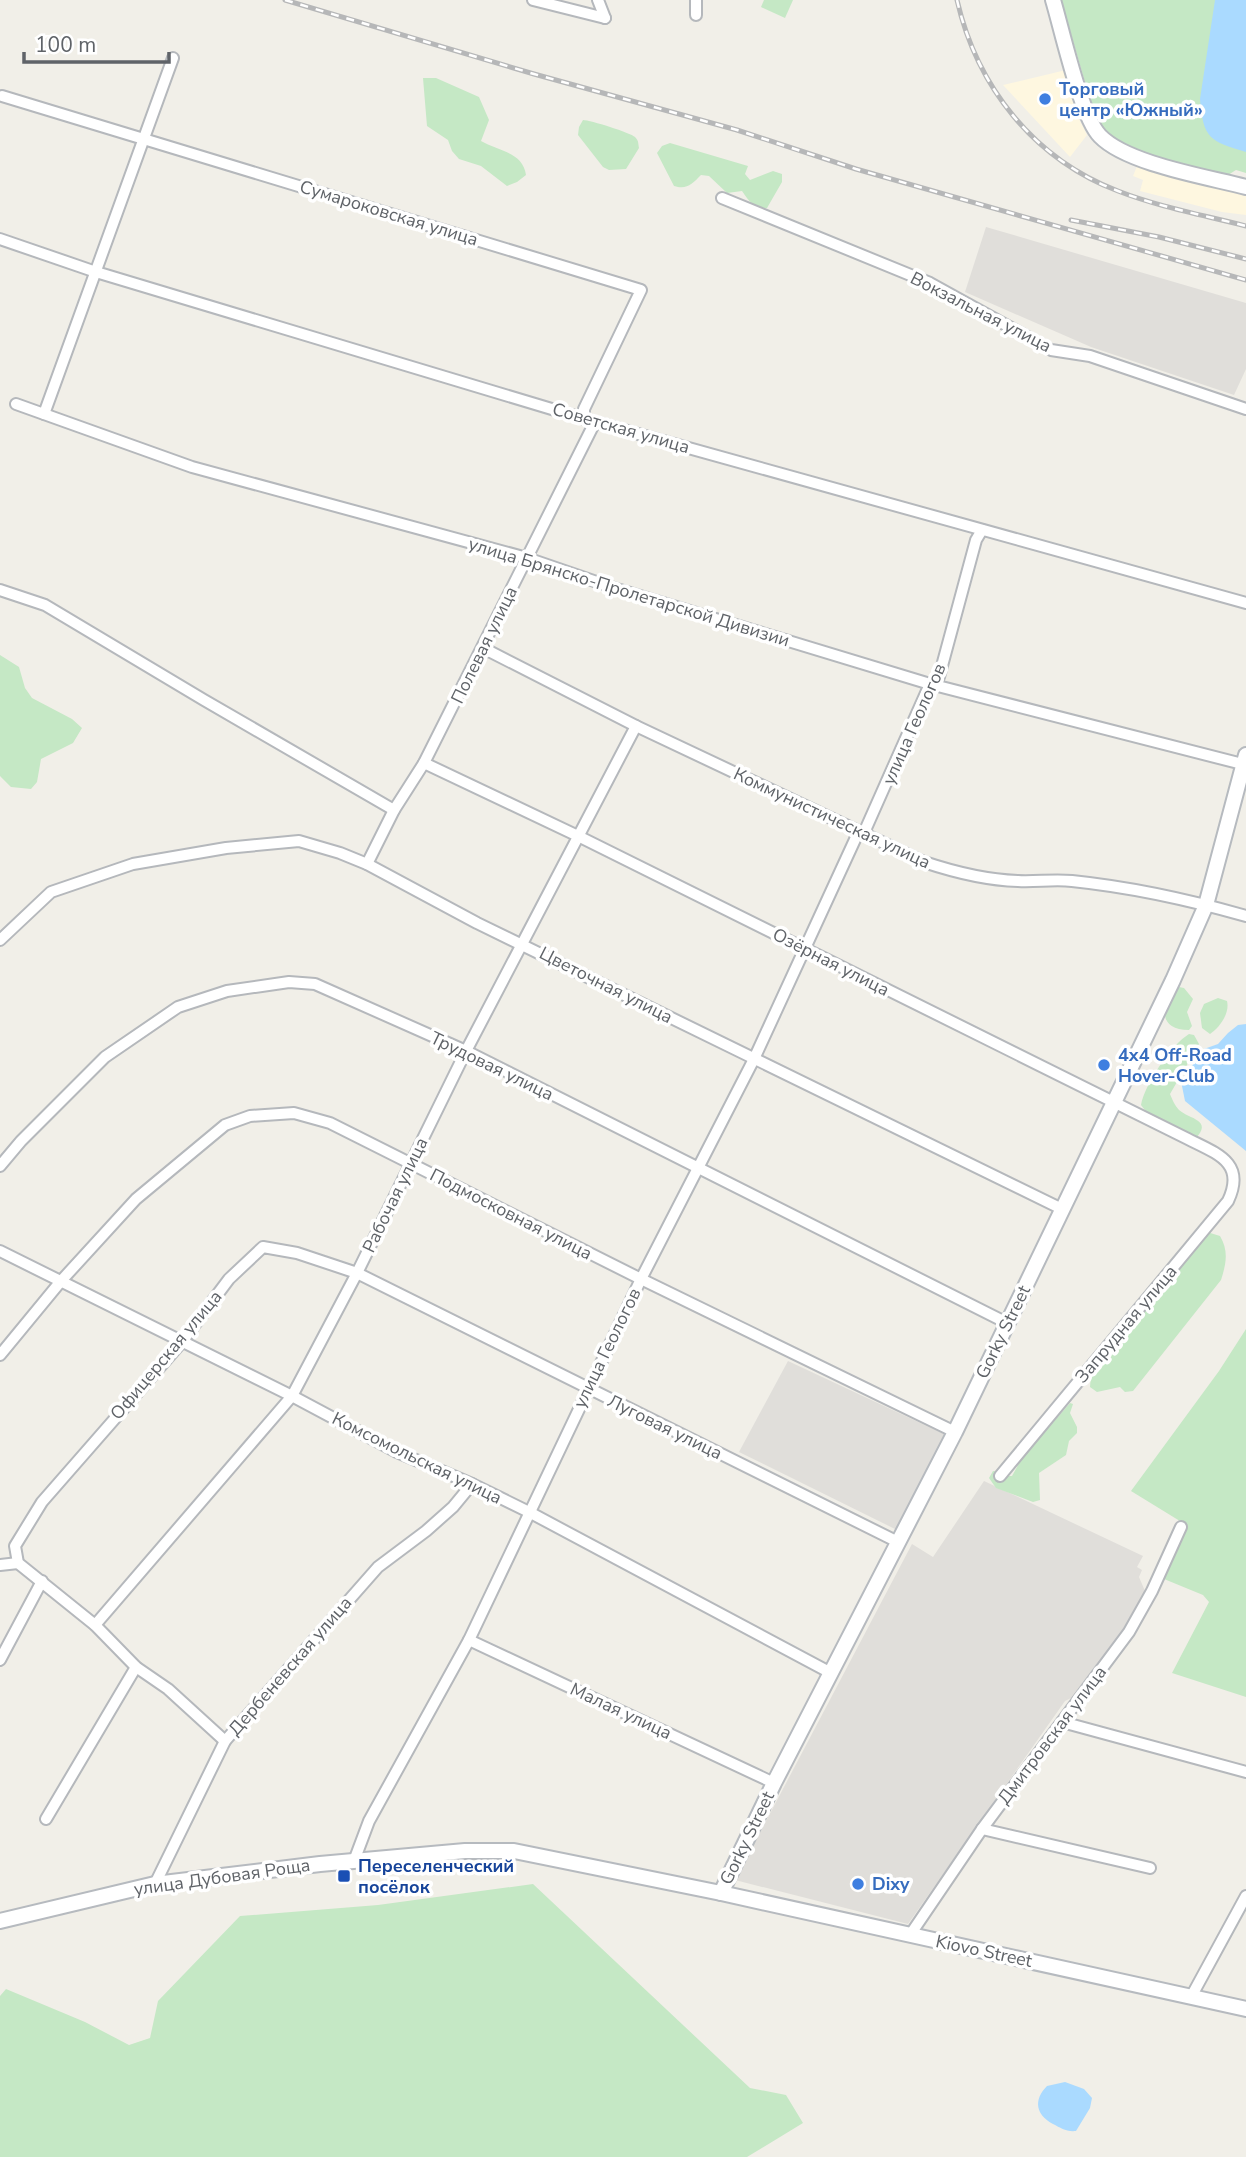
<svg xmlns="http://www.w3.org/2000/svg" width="1246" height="2157" viewBox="0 0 1246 2157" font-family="'Nunito Sans',sans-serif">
	<rect width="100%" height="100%" fill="#f1efe8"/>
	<g fill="#fef7e0">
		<path d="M1066,70L1078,117L1087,135L1070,157L1003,85Z"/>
		<path d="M1137,166L1246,191V215L1222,212L1140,191L1143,180L1133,176Z"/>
	</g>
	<g fill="#e0deda">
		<path d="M986,227L1246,303V369L1234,395L1091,347L965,292Z"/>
		<path d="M788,1361L946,1435L897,1530L739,1452Z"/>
		<path d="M984,1481L1143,1556L1137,1567L1142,1570L1139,1577L1145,1591V1596L1127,1625L1073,1697L1065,1701L908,1924L735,1880L912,1544L933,1557Z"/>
	</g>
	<g fill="#c5e8c5">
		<path d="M764,0H793L785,18L761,7Z"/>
		<path d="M1061,0H1246V173L1236,170L1228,175C1190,167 1134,159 1105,132C1100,127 1097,120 1094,113Z"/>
		<path d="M423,78H436L479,97L489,120L481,141C498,151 523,152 526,175L517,182L507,186L481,166L459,159L452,151L448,140L427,126Z"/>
		<path d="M583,120C590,120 631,133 635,137C639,141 638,143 639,148L626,169L609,170L603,167L578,135L579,127Z"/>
		<path d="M670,143L748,166L745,174L750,180L773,171L782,174V182L767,208C753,209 750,202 742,191L727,193L709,176L701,175C692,184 687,190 674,186L657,153L662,146Z"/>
		<path d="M0,655L19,667L25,688L32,698L72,719L82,728L73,743L41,759L37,782L31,789L11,787L0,776Z"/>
		<path d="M1179,987L1184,988L1193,999L1187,1012L1192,1026L1189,1030C1157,1030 1160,1004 1179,987Z"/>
		<path d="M1218,998L1227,1001C1230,1013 1220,1027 1210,1034L1202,1028L1200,1013L1204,1004Z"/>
		<path d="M1189,1034L1194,1035L1199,1044L1170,1094C1172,1099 1175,1106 1179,1110C1189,1119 1214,1120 1195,1139L1147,1113L1141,1105C1145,1084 1171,1045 1189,1034Z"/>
		<path d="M1207,1232L1220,1236C1229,1251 1226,1264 1221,1280L1133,1391L1125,1392L1120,1387L1097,1392L1090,1387L1091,1375Z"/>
		<path d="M1246,1329V1697L1172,1673L1209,1602L1203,1595L1164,1579L1188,1526L1131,1491L1219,1371Z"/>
		<path d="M1070,1403L1073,1404L1070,1413L1077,1427V1433L1069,1441L1066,1455L1039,1473L1040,1500L1033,1502L996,1488L989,1478L993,1471L1000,1472L1005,1476H1012L1022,1458Z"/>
		<path d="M533,1884L750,2088L786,2095L803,2123L747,2157H0V1996L6,1989L85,2022L129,2045L150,2038L158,2001L240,1916L378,1905Z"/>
	</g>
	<g fill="#aadaff">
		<path d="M1215,0H1246V152C1210,141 1203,139 1200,99Z"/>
		<path d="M1246,1024V1151L1185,1101L1181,1081L1204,1049L1218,1044L1228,1033L1238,1025Z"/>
		<path d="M1065,2082L1084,2089L1092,2098L1090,2108L1076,2131C1066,2132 1061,2128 1053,2124C1036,2115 1033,2100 1047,2086Z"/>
	</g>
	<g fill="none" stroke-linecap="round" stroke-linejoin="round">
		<g stroke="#b5b8bc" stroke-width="14">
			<g id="street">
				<path d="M533,0L605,18"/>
				<path d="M598,0L605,18"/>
				<path d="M696,0V15"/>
				<path d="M2,96L641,290L584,409V418"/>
				<path d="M722,198L930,283L1051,350L1090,356L1246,409"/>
				<path d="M0,239L96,272L595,422L1246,603"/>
				<path d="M16,404L192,467L527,558L620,590L930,684L1246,765"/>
				<path d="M44,414L173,58"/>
				<path d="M0,590L45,605L204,700L394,810"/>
				<path d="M483,648L636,726L924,862C954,872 986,880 1018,881C1036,882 1054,879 1072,881C1130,887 1190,900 1246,916"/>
				<path d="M424,763L578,836L1188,1139C1218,1154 1246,1163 1228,1201L1000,1476"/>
				<path d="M863,835L930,684L939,677L976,540L982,530"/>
				<path d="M367,864L394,810L424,763L595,422"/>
				<path d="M0,940L51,892L133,864L226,848L299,841L340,853L367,864L477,923L1062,1209"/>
				<path d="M0,1166L21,1141L105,1057L178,1007L227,991L289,982L315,984L466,1051L1007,1323"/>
				<path d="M0,1251L292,1396L397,1452L472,1484L529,1512L831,1673"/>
				<path d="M0,1355L61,1281L136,1199L225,1125L250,1116L294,1113L330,1123L641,1279L955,1432"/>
				<path d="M0,1565L18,1563"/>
				<path d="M95,1625L292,1396L357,1273L466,1051L636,726"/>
				<path d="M469,1640L774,1783"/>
				<path d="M0,1660L42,1581"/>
				<path d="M1062,1722L1246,1772"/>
				<path d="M225,1741L168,1689L136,1667L95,1625L18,1563L15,1546L42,1502L181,1343L229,1279L263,1247L297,1253L357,1273L898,1542"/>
				<path d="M46,1819L136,1667"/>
				<path d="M982,1829L1150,1868"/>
				<path d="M354,1861L369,1821L469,1640L641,1279L754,1059L858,833"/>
				<path d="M155,1884L225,1741L378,1567L426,1531L453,1507L472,1484"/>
				<path d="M910,1935L982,1829L1129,1632L1152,1591L1181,1527"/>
				<path d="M1191,1997L1246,1896"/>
			</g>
		</g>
		<g stroke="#b6babf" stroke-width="18">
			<g id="secondary">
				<path d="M1053,0C1062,30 1081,117 1100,136C1127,164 1208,177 1246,187"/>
				<path d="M721,1893L774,1783L955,1432L1173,980L1206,905L1246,755"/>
				<path d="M0,1921L155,1884L320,1864L465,1851H514L721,1893L1246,2009"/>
			</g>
		</g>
		<use href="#street" stroke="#fff" stroke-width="10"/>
		<use href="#secondary" stroke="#fff" stroke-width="14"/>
		<g stroke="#b6b7b8" stroke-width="5">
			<g id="rail">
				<path d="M285,0L534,74L737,130L856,169L1246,280"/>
				<path d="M957,0C977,87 1034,159 1118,191C1159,207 1203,215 1246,226"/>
				<path d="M1071,220L1159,237L1246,259"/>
			</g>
		</g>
		<use href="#rail" stroke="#fff" stroke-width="2.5" stroke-dasharray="8" stroke-linecap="butt"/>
	</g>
	<g fill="#3f7fe0" stroke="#fff" stroke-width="2.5">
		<circle cx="1045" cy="99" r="7"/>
		<circle cx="1104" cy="1065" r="7"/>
		<circle cx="858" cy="1884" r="7"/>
	</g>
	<rect fill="#1a4fb4" stroke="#fff" stroke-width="2.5" x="337" y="1869" width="14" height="14" rx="3.5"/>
	<g text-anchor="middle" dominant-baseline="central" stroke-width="7" stroke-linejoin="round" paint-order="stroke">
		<g font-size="18" font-weight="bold" fill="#366cbe" stroke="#fff" text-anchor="start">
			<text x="1059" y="89">Торговый<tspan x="1059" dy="21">центр «Южный»</tspan></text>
			<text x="1118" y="1055">4x4 Off-Road<tspan x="1118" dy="21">Hover-Club</tspan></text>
			<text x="872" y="1884">Dixy</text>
		</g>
		<g font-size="18" fill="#5f6368" stroke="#fff">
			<text transform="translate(389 213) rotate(17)">Сумароковская улица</text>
			<text transform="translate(981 312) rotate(27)">Вокзальная улица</text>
			<text transform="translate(621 428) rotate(16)">Советская улица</text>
			<text transform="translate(629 592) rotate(17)">улица Брянско-Пролетарской Дивизии</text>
			<text transform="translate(484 645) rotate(-64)">Полевая улица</text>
			<text transform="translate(914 724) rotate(-66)">улица Геологов</text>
			<text transform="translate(832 818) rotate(25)">Коммунистическая улица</text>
			<text transform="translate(831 962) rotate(27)">Озёрная улица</text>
			<text transform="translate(606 985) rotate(27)">Цветочная улица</text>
			<text transform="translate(492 1066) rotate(26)">Трудовая улица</text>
			<text transform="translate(395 1195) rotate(-64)">Рабочая улица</text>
			<text transform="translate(511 1214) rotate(27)">Подмосковная улица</text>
			<text transform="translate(1126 1324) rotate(-50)">Запрудная улица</text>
			<text transform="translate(1003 1332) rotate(-64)">Gorky Street</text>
			<text transform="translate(607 1348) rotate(-64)">улица Геологов</text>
			<text transform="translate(166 1355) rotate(-50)">Офицерская улица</text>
			<text transform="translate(665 1427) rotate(26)">Луговая улица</text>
			<text transform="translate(417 1458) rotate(26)">Комсомольская улица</text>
			<text transform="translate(290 1666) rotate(-49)">Дербеневская улица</text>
			<text transform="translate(621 1711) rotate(25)">Малая улица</text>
			<text transform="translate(1052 1735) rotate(-53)">Дмитровская улица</text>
			<text transform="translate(747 1838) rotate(-64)">Gorky Street</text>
			<text transform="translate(222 1877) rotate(-8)">улица Дубовая Роща</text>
			<text transform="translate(984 1951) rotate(12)">Kiovo Street</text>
		</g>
		<g font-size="18" font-weight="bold" fill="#164399" stroke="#fff" text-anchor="start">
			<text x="358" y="1866">Переселенческий<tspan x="358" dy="21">посёлок</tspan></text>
		</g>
	</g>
	<path d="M24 52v10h145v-10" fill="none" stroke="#5f6368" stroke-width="3.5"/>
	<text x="35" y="52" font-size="21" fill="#5f6368" stroke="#ffffff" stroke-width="5" paint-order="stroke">100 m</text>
</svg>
